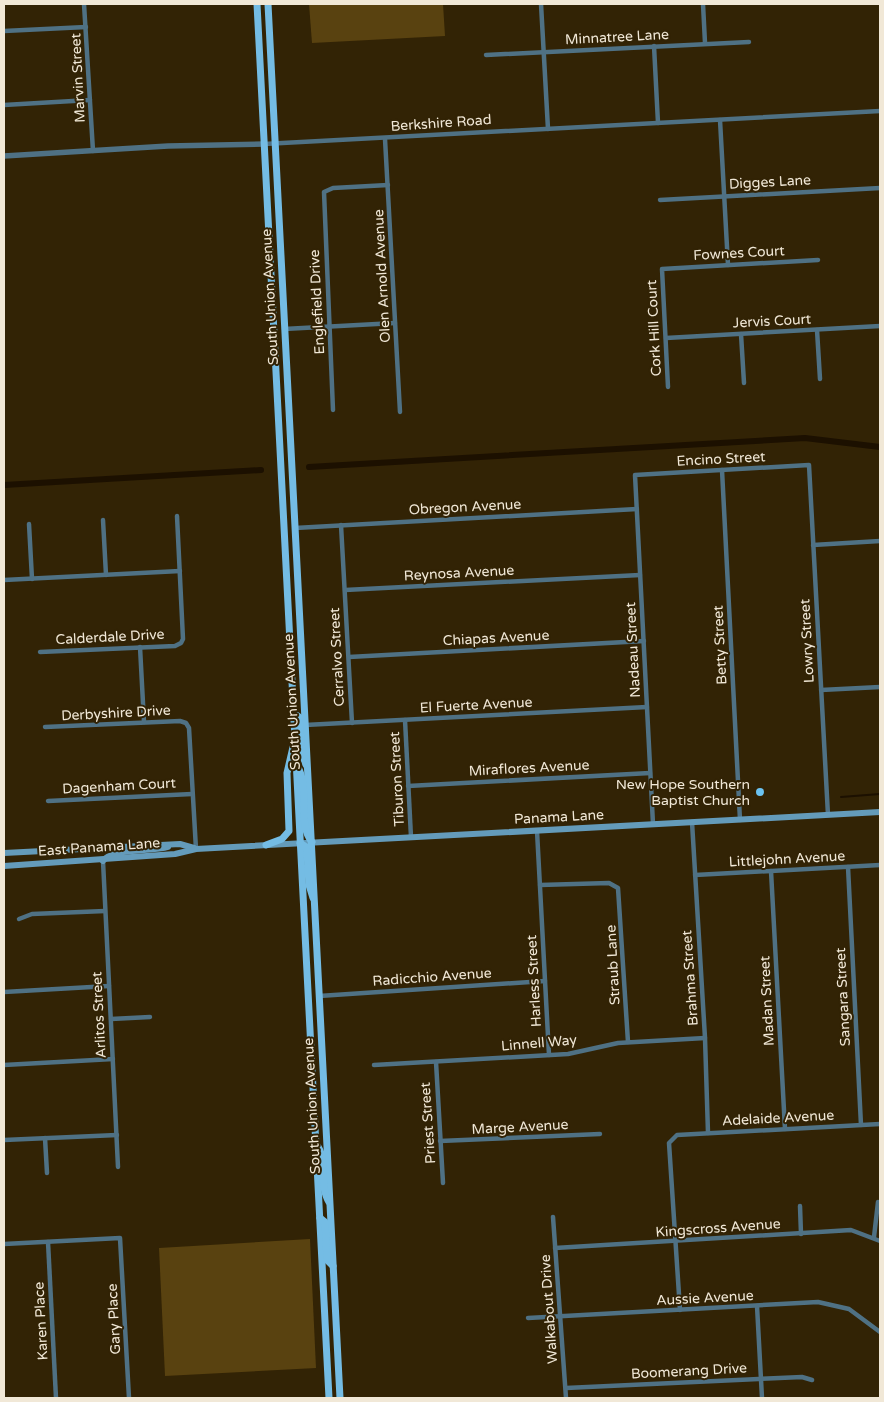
<svg xmlns="http://www.w3.org/2000/svg" width="884" height="1402" viewBox="0 0 884 1402" font-family="'Varela Round',sans-serif">
	<rect width="100%" height="100%" fill="#322305"/>
	<g fill="#594210">
		<path d="M309,4H443L445,36L312,43Z"/>
		<path d="M310,1239L316,1368L165,1376L159,1248Z"/>
	</g>
	<g fill="none" stroke-linecap="round" stroke-linejoin="round">
		<path stroke="#1c1000" stroke-width="2" d="M841,797L880,794"/>
		<g stroke="#1c1000" stroke-width="6">
			<path d="M309,467L805,438L880,447"/>
			<path d="M4,485L261,470"/>
		</g>
		<g stroke="#4f7184" stroke-width="4.5">
			<path d="M84,4L93,151"/>
			<path d="M541,4L548,129"/>
			<path d="M703,4L705,43"/>
			<path d="M4,31L86,27"/>
			<path d="M654,46L658,123"/>
			<path d="M486,55L749,42"/>
			<path d="M4,105L90,100"/>
			<path d="M720,120L728,265"/>
			<path d="M385,139L400,412"/>
			<path d="M264,144L880,111"/>
			<path d="M660,200L880,188"/>
			<path d="M284,329L395,323"/>
			<path d="M817,330L820,379"/>
			<path d="M741,334L744,383"/>
			<path d="M666,338L880,326"/>
			<path d="M668,387L662,269L818,260"/>
			<path d="M333,410L324,192L333,188L388,185"/>
			<path d="M722,470L740,820"/>
			<path d="M103,520L106,575"/>
			<path d="M29,524L32,579"/>
			<path d="M341,525L352,723"/>
			<path d="M295,528L637,509"/>
			<path d="M813,545L880,541"/>
			<path d="M4,580L180,571"/>
			<path d="M345,590L640,575"/>
			<path d="M140,647L144,722"/>
			<path d="M40,652L175,646L181,643L183,639L177,516"/>
			<path d="M349,657L644,641"/>
			<path d="M821,690L880,687"/>
			<path d="M405,720L411,837"/>
			<path d="M305,725L647,707"/>
			<path d="M45,727L180,721L186,723L189,728L196,849"/>
			<path d="M408,786L650,773"/>
			<path d="M48,801L192,794"/>
			<path d="M692,822L705,1038L708,1133"/>
			<path d="M653,824L635,475L809,465L828,815"/>
			<path d="M537,831L549,1055"/>
			<path d="M103,861L118,1167"/>
			<path d="M848,867L861,1125"/>
			<path d="M771,871L785,1129"/>
			<path d="M695,875L880,865"/>
			<path d="M540,885L609,883L618,888L628,1042"/>
			<path d="M19,919L32,914L105,911"/>
			<path d="M4,992L109,986"/>
			<path d="M319,996L545,981"/>
			<path d="M111,1019L150,1017"/>
			<path d="M436,1062L443,1183"/>
			<path d="M4,1065L113,1059"/>
			<path d="M374,1065L568,1054L618,1043L705,1038"/>
			<path d="M45,1138L47,1173"/>
			<path d="M4,1140L117,1135"/>
			<path d="M440,1141L600,1134"/>
			<path d="M800,1206L801,1234"/>
			<path d="M553,1217L566,1398"/>
			<path d="M874,1237L878,1202"/>
			<path d="M48,1242L56,1398"/>
			<path d="M4,1244L120,1238L129,1398"/>
			<path d="M555,1248L851,1230L880,1241"/>
			<path d="M757,1306L762,1398"/>
			<path d="M680,1310L669,1143L677,1135L880,1124"/>
			<path d="M528,1318L818,1302L849,1309L880,1332"/>
			<path d="M566,1388L802,1377L812,1380"/>
		</g>
		<path stroke="#4f7184" stroke-width="5.5" d="M4,156L168,146L264,144"/>
		<g stroke="#649bba" stroke-width="6">
			<path d="M4,853L180,844L194,848"/>
			<path d="M103,861C111,848 152,852 168,847"/>
			<path d="M4,866L175,854L196,849L880,812"/>
		</g>
		<g stroke="#74bce4" stroke-width="7">
			<path d="M257,4L329,1398"/>
			<path d="M268,4L340,1398"/>
			<path d="M293,713L299,717L302,753L306,765"/>
			<path d="M297,766C311,787 296,823 312,842"/>
			<path d="M300,843L306,847L307,852L309,885L313,898"/>
			<path d="M266,845L282,839L289,831L287,773L293,747"/>
			<path d="M316,1144C329,1159 318,1185 329,1202"/>
			<path d="M320,1218L325,1222L327,1260L333,1266"/>
		</g>
	</g>
	<circle fill="#6bc3f2" stroke="#322305" stroke-width="2" cx="760" cy="792" r="5"/>
	<g text-anchor="middle" dominant-baseline="central" stroke-width="4" stroke-linejoin="round" paint-order="stroke">
		<g font-size="14" fill="#f1e8d7" stroke="#322305">
			<text transform="translate(617 37) rotate(-3)">Minnatree Lane</text>
			<text transform="translate(78 78) rotate(-93)">Marvin Street</text>
			<text transform="translate(441 123) rotate(-4)">Berkshire Road</text>
			<text transform="translate(770 182) rotate(-3)">Digges Lane</text>
			<text transform="translate(739 253) rotate(-3)">Fownes Court</text>
			<text transform="translate(382 276) rotate(-93)">Olen Arnold Avenue</text>
			<text transform="translate(270 297) rotate(-93)">South Union Avenue</text>
			<text transform="translate(317 302) rotate(-93)">Englefield Drive</text>
			<text transform="translate(772 321) rotate(-3)">Jervis Court</text>
			<text transform="translate(654 328) rotate(-93)">Cork Hill Court</text>
			<text transform="translate(721 459) rotate(-3)">Encino Street</text>
			<text transform="translate(465 507) rotate(-3)">Obregon Avenue</text>
			<text transform="translate(459 573) rotate(-3)">Reynosa Avenue</text>
			<text transform="translate(110 637) rotate(-3)">Calderdale Drive</text>
			<text transform="translate(496 638) rotate(-3)">Chiapas Avenue</text>
			<text transform="translate(807 641) rotate(-93)">Lowry Street</text>
			<text transform="translate(720 645) rotate(-93)">Betty Street</text>
			<text transform="translate(633 650) rotate(-93)">Nadeau Street</text>
			<text transform="translate(337 657) rotate(-93)">Cerralvo Street</text>
			<text transform="translate(292 702) rotate(-93)">South Union Avenue</text>
			<text transform="translate(476 705) rotate(-3)">El Fuerte Avenue</text>
			<text transform="translate(116 713) rotate(-3)">Derbyshire Drive</text>
			<text transform="translate(529 768) rotate(-3)">Miraflores Avenue</text>
			<text transform="translate(397 779) rotate(-93)">Tiburon Street</text>
			<text transform="translate(119 786) rotate(-3)">Dagenham Court</text>
			<text transform="translate(559 817) rotate(-3)">Panama Lane</text>
			<text transform="translate(99 847) rotate(-4)">East Panama Lane</text>
			<text transform="translate(787 859) rotate(-3)">Littlejohn Avenue</text>
			<text transform="translate(613 965) rotate(-93)">Straub Lane</text>
			<text transform="translate(432 977) rotate(-4)">Radicchio Avenue</text>
			<text transform="translate(690 978) rotate(-94)">Brahma Street</text>
			<text transform="translate(534 981) rotate(-93)">Harless Street</text>
			<text transform="translate(843 997) rotate(-93)">Sangara Street</text>
			<text transform="translate(767 1001) rotate(-93)">Madan Street</text>
			<text transform="translate(99 1015) rotate(-93)">Arlitos Street</text>
			<text transform="translate(539 1043) rotate(-5)">Linnell Way</text>
			<text transform="translate(312 1106) rotate(-93)">South Union Avenue</text>
			<text transform="translate(778 1118) rotate(-3)">Adelaide Avenue</text>
			<text transform="translate(428 1123) rotate(-94)">Priest Street</text>
			<text transform="translate(520 1127) rotate(-3)">Marge Avenue</text>
			<text transform="translate(718 1228) rotate(-4)">Kingscross Avenue</text>
			<text transform="translate(705 1298) rotate(-3)">Aussie Avenue</text>
			<text transform="translate(549 1309) rotate(-94)">Walkabout Drive</text>
			<text transform="translate(114 1319) rotate(-93)">Gary Place</text>
			<text transform="translate(41 1321) rotate(-93)">Karen Place</text>
			<text transform="translate(689 1371) rotate(-3)">Boomerang Drive</text>
		</g>
		<g font-size="14" fill="#f1e8d7" stroke="#322305" text-anchor="end">
			<text x="750" y="784">New Hope Southern<tspan x="750" dy="16">Baptist Church</tspan></text>
		</g>
	</g>
	<rect width="884" height="1402" fill="none" stroke="#f1e8d7" stroke-width="10"/>
</svg>
